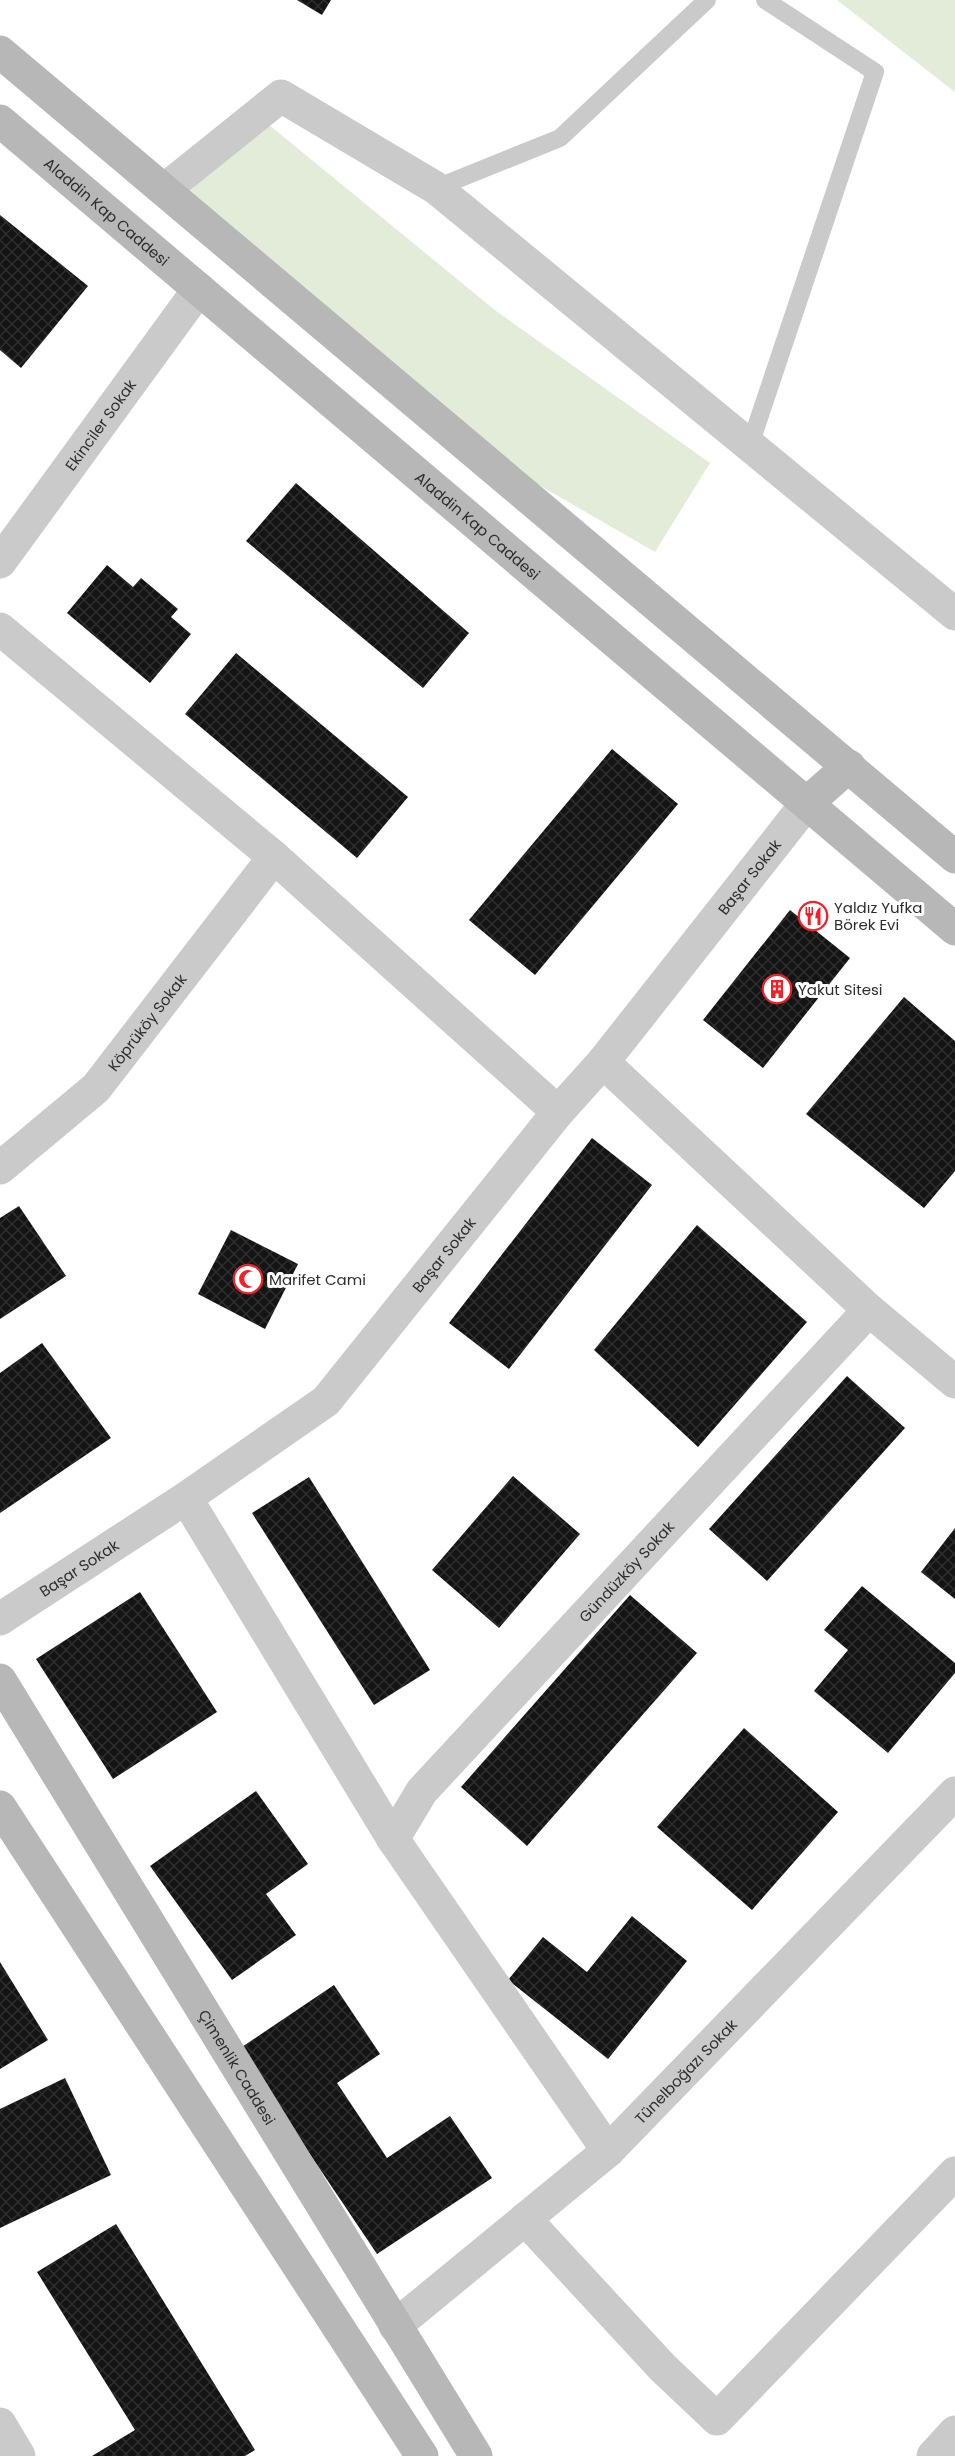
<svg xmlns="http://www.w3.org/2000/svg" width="955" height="2456" viewBox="0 0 955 2456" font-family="Poppins,sans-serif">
	<defs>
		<pattern id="building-cross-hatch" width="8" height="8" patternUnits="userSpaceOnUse" patternTransform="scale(1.5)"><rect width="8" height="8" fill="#141414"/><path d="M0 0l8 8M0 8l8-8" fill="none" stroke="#2e2e2e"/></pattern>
	</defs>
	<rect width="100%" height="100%" fill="#fff"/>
	<g fill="#e2ecd8">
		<path d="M837,0H955V92Z"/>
		<path d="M257,115L496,311L710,463L655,552L487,455L181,201Z"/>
	</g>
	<g fill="url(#building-cross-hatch)">
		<path d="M297,0H331L322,15Z"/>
		<path d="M0,215L88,286L21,368L0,350Z"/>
		<path d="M296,483L469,633L423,688L246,541Z"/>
		<path d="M107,565L133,587L141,578L178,609L171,617L191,634L150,683L67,613Z"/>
		<path d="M236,653L408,797L357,858L185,714Z"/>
		<path d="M612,749L678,804L535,975L469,920Z"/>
		<path d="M790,910L850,958L763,1068L703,1020Z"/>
		<path d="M904,997L955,1041V1171L924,1208L806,1114Z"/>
		<path d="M592,1138L652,1185L509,1369L449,1323Z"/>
		<path d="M19,1206L66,1276L0,1319V1218Z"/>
		<path d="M697,1225L807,1322L698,1447L594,1350Z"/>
		<path d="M231,1230L298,1264L265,1329L198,1294Z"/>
		<path d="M42,1343L111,1438L0,1513V1373Z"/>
		<path d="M847,1376L905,1428L767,1581L709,1529Z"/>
		<path d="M513,1476L580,1534L499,1628L432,1570Z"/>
		<path d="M309,1477L430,1670L374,1705L252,1513Z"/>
		<path d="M955,1528V1599L921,1572Z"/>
		<path d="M862,1586L955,1663V1673L888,1753L814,1691L848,1650L824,1630Z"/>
		<path d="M140,1592L217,1712L113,1779L36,1659Z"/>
		<path d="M630,1595L697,1653L527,1846L461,1787Z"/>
		<path d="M744,1728L838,1812L752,1910L657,1827Z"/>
		<path d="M256,1791L308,1864L266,1894L296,1935L232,1980L150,1866Z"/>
		<path d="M632,1916L687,1961L608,2059L508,1980L543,1937L587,1972Z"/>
		<path d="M0,1962L48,2040L0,2069Z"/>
		<path d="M334,1985L380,2054L337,2083L387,2158L450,2116L492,2178L377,2254L239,2049Z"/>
		<path d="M65,2078L111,2175L0,2228V2109Z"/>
		<path d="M116,2224L255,2450L245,2456H92L135,2430L37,2272Z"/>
	</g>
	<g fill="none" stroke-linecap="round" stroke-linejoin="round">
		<g stroke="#cacaca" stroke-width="18">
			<path d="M436,188L560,138L707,0"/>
			<path d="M750,445L875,72L765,0"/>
		</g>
		<g stroke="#cacaca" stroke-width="33">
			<path d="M164,190L281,96L436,188L955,614"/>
			<path id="s1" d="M0,562L199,289"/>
			<path d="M0,629L274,857L558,1112"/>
			<path d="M603,1062L869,1310L955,1382"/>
			<path id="s2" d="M0,1168L96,1088L274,857"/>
			<path d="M186,1498L393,1839L608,2151"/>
			<path id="s3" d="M0,1619L186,1498L326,1401L558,1112L603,1062L807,803"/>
			<path id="s4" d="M393,1839L422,1791L869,1310"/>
			<path d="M525,2219L663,2368L717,2419L955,2173"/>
			<path id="s5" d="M395,2326L608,2151L955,1793"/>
			<path d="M0,2424L19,2456"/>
			<path d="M933,2456L955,2432"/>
		</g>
		<g stroke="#b7b7b7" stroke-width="33">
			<path d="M0,52L955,857"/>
			<path id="s6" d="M0,121L955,929"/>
			<path d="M807,803L849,766"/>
			<path id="s7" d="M0,1680L476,2456"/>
			<path d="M0,1807L422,2456"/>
		</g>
	</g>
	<defs>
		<g id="restaurant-ring" transform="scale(1.5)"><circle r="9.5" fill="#fff" stroke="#f22028" stroke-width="1.5"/><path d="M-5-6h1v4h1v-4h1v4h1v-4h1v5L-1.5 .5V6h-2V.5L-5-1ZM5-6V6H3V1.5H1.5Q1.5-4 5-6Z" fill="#f22028"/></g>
		<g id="building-ring" transform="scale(1.5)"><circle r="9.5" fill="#fff" stroke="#f22028" stroke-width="1.5"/><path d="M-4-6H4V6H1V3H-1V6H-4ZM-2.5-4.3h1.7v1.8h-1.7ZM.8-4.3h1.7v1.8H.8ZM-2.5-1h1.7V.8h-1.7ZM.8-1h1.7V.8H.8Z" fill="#f22028"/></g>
		<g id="mosque-ring" transform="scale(1.5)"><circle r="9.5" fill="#fff" stroke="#f22028" stroke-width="1.5"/><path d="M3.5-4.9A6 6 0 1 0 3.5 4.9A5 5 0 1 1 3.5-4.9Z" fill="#f22028"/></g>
	</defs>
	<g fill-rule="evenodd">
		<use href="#restaurant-ring" x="813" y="916"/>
		<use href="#building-ring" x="777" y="989"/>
		<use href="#mosque-ring" x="248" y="1279"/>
	</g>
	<g text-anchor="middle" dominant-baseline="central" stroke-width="6" stroke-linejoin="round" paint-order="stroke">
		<g font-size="15" fill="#2d2d2d" stroke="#fff">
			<text stroke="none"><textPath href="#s6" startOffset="140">Aladdin Kap Caddesi</textPath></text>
			<text stroke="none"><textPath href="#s1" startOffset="170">Ekinciler Sokak</textPath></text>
			<text stroke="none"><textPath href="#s6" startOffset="626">Aladdin Kap Caddesi</textPath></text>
			<text stroke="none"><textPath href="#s3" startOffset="1066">Başar Sokak</textPath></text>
			<text stroke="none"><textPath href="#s2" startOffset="208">Köprüköy Sokak</textPath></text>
			<text stroke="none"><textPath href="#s3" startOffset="580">Başar Sokak</textPath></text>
			<text stroke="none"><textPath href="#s3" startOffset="94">Başar Sokak</textPath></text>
			<text stroke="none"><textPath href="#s4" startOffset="356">Gündüzköy Sokak</textPath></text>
			<text stroke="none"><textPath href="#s7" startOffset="454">Çimenlik Caddesi</textPath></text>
			<text stroke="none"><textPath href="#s5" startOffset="387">Tünelboğazı Sokak</textPath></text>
		</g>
		<g font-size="15" fill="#2d2d2d" stroke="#fff" text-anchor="start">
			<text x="834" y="907">Yaldız Yufka<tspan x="834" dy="17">Börek Evi</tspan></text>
			<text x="798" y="989">Yakut Sitesi</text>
			<text x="269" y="1279">Marifet Cami</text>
		</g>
	</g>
</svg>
